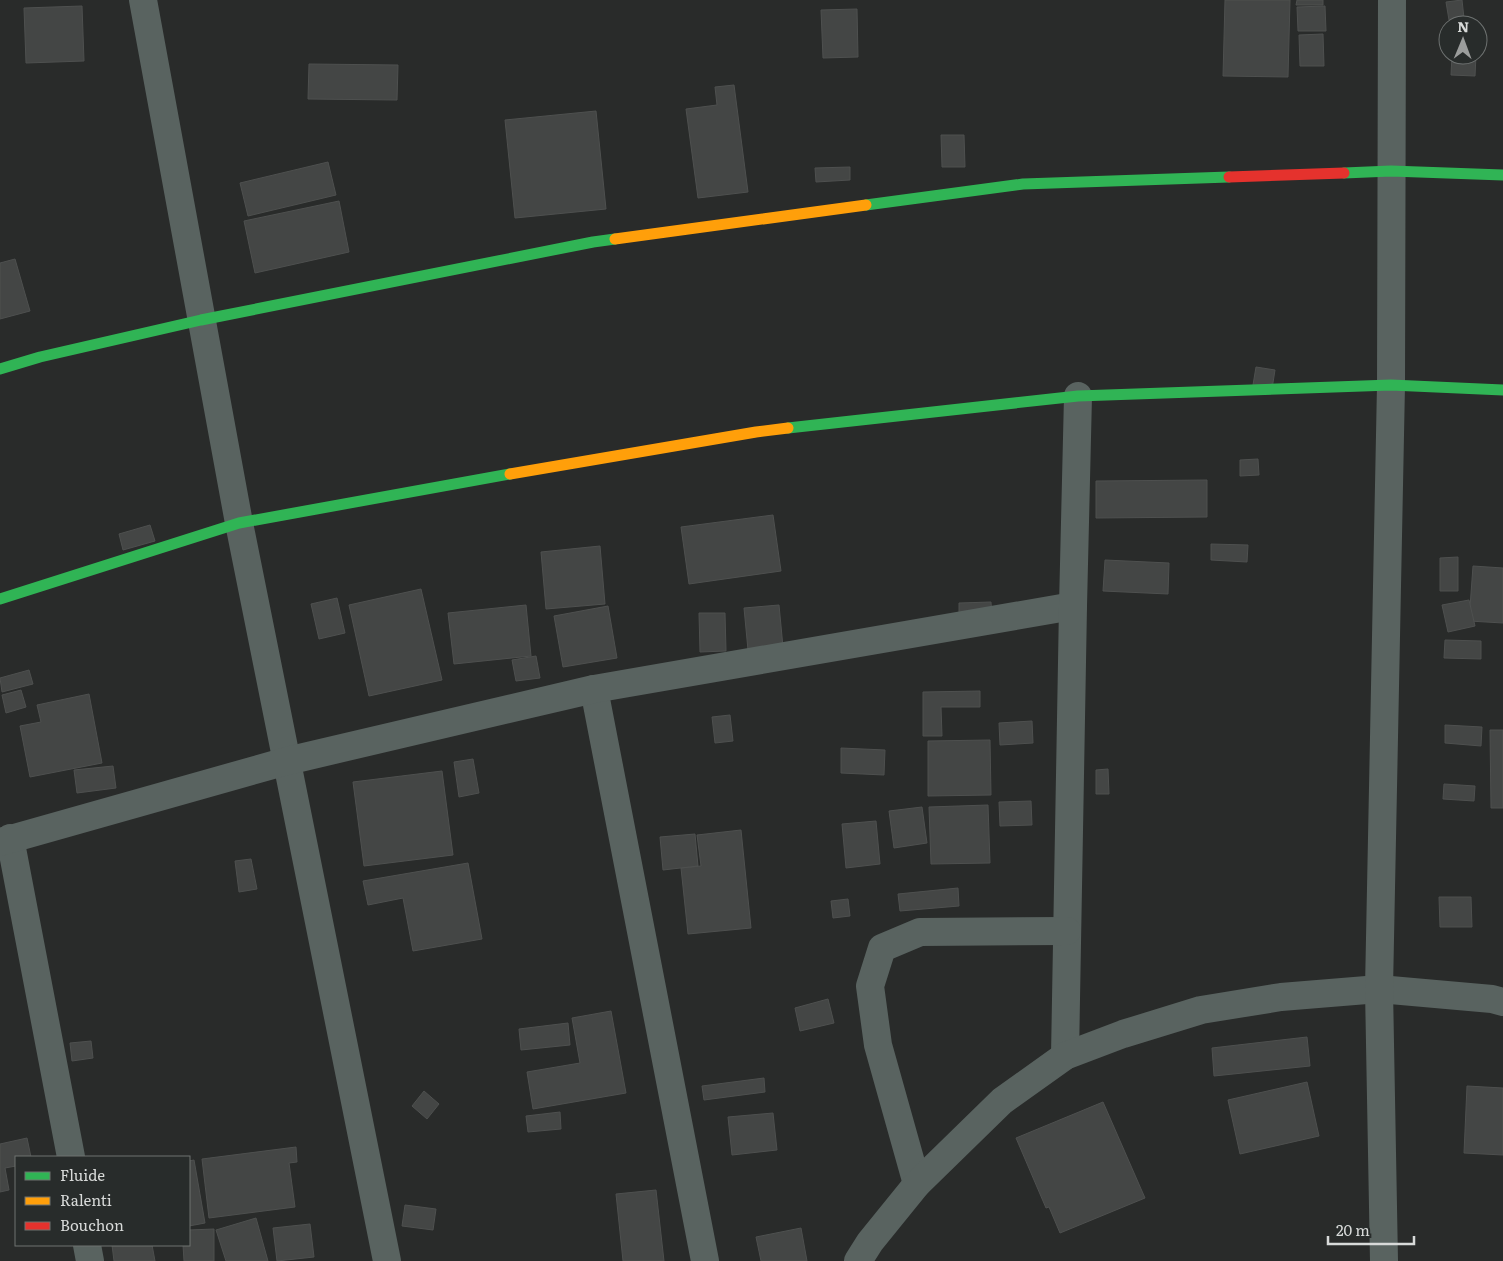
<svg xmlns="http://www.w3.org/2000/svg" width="1503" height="1261" viewBox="0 0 1503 1261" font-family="Literata,serif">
	<rect width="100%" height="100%" fill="#292b2a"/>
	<g fill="#444645" stroke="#4e504f">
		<path d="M1225,0H1290L1288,77L1223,76Z"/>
		<path d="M1297,0H1323V5H1296Z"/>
		<path d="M1462,0L1464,18L1449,20L1446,2Z"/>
		<path d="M82,6L84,61L26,63L24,8Z"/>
		<path d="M1325,6L1326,31H1298L1297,7Z"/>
		<path d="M857,9L858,57L823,58L821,10Z"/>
		<path d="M1323,34L1324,66H1300L1299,35Z"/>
		<path d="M1452,55H1476L1475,76L1451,75Z"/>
		<path d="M309,64L398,65L397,100L308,99Z"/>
		<path d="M734,85L748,192L698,198L686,109L717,105L715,87Z"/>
		<path d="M596,111L606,209L515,218L505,120Z"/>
		<path d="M941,135H964L965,167H942Z"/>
		<path d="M328,162L336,195L248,216L240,183Z"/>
		<path d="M850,167V180L816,182L815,168Z"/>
		<path d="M339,201L349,252L255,273L244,221Z"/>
		<path d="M15,259L30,311L0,319V263Z"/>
		<path d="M1256,367L1275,370L1272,389L1253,385Z"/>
		<path d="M1258,459L1259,475L1240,476V460Z"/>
		<path d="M1207,480V517L1096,518V481Z"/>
		<path d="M773,515L781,571L689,584L681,527Z"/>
		<path d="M150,525L155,541L123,550L119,534Z"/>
		<path d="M1211,544L1248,545L1247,562L1211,560Z"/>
		<path d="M600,546L605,604L546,609L541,552Z"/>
		<path d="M1458,557V591H1440V558Z"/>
		<path d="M1105,560L1169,563L1168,594L1103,591Z"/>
		<path d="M1473,566L1503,568V623L1469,621Z"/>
		<path d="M421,589L442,680L369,696L349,605Z"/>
		<path d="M337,598L345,633L319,639L311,604Z"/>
		<path d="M1469,600L1475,626L1448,632L1442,605Z"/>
		<path d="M991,602L992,618L959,619V603Z"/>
		<path d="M526,605L531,656L454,664L448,613Z"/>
		<path d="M779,605L783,647L748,650L744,608Z"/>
		<path d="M608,606L617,658L563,667L554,616Z"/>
		<path d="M699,613H725L726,651L700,652Z"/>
		<path d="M1445,640L1481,641V659L1444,658Z"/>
		<path d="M536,656L540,678L516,681L512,660Z"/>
		<path d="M29,670L33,684L2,692L0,678Z"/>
		<path d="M21,690L26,707L6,713L2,695Z"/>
		<path d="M980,691V707H941L942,736H923V692Z"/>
		<path d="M89,694L102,763L30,777L20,726L41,722L37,705Z"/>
		<path d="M730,715L733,741L715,743L712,717Z"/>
		<path d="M1032,721L1033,743L1000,745L999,723Z"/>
		<path d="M1445,725L1482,727L1481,746L1445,743Z"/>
		<path d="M1490,730H1503V808H1491Z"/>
		<path d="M990,740L991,795L928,796V741Z"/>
		<path d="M841,748L885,750L884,775L841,773Z"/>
		<path d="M473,759L479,793L459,797L454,762Z"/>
		<path d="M113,766L116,788L77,793L74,770Z"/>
		<path d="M1108,769L1109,794H1096V770Z"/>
		<path d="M442,771L453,855L364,866L353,782Z"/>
		<path d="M1444,784L1475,786L1474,801L1443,799Z"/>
		<path d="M1031,801L1032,825L1000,826L999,802Z"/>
		<path d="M988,805L990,863L931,864L929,807Z"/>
		<path d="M922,807L927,843L894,848L889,811Z"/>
		<path d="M876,821L880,864L846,868L842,824Z"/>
		<path d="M741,830L751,928L688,934L681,868L701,866L697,835Z"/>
		<path d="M695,834L698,866L663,870L660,837Z"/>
		<path d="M251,859L257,889L239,892L235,861Z"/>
		<path d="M468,863L482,939L413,951L403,898L368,905L363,881Z"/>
		<path d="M958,888L959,906L900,911L898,894Z"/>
		<path d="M1439,897H1471L1472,927H1440Z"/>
		<path d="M848,899L850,916L833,918L831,901Z"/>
		<path d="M828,999L834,1023L800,1031L795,1008Z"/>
		<path d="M611,1011L626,1093L533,1109L527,1072L580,1063L572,1018Z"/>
		<path d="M568,1023L570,1045L521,1050L519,1029Z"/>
		<path d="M1307,1037L1310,1066L1214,1076L1212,1048Z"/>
		<path d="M91,1041L93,1058L72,1061L70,1043Z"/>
		<path d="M764,1078L765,1092L704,1100L702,1086Z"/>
		<path d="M1307,1082L1319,1136L1240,1154L1228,1100Z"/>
		<path d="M1467,1086L1503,1088V1155L1464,1153Z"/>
		<path d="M424,1091L439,1104L427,1119L412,1106Z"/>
		<path d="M1103,1102L1145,1198L1060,1233L1049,1207L1046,1208L1016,1138Z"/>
		<path d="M560,1112L561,1129L528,1132L526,1116Z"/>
		<path d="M773,1113L777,1150L732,1155L728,1117Z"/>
		<path d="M27,1138L31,1157H16V1166L5,1168L9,1190L0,1192V1144Z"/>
		<path d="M296,1147L297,1162L289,1163L295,1207L209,1218L202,1159Z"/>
		<path d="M194,1160L205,1223L189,1226V1161Z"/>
		<path d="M656,1190L664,1261H623L616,1194Z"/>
		<path d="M405,1205L436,1209L433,1230L402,1226Z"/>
		<path d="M256,1218L268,1261H226L216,1230Z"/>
		<path d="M310,1224L314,1257L277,1261L273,1228Z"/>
		<path d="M801,1228L807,1261H761L756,1237Z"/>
		<path d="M214,1229V1261H184L183,1245H189V1230Z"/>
		<path d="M112,1245H152L155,1261H114Z"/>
	</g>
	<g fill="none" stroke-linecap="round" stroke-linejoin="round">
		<g stroke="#596360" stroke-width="28">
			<path d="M143,0L239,523L387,1261"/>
			<path d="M594,689L705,1261"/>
			<path d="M10,838L71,1157"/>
			<path d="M0,842L287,761L594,689L1073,606"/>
			<path d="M1065,1056L1073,606L1078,396"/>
			<path d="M917,1184L878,1045L870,986L882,948L920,932L1067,931"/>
			<path d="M87,1245L90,1261"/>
			<path d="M858,1261L870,1242L917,1184L1002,1101L1065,1056L1123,1034L1201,1010L1281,997L1379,989L1492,999L1503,1002"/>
			<path d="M1384,1261L1379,989L1391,385L1392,0"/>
		</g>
		<g stroke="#30b455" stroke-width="11">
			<path d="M1344,173L1391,171L1503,175"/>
			<path d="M866,205L1023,184L1229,177"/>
			<path d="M0,369L40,357L201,320L593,242L615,239"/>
			<path d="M788,428L1078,396L1391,385L1503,390"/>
			<path d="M0,599L239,523L510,474"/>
		</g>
		<g stroke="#ff9f0a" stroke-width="11">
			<path d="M615,239L866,205"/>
			<path d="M510,474L756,432L788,428"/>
		</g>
		<path stroke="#e5322d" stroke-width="11" d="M1229,177L1344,173"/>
	</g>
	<rect x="15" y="1156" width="175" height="90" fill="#282c2b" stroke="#6e7271"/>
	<rect x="25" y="1172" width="25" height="8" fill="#30b455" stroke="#6e7271"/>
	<text x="60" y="1181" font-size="15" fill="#d8dad9">Fluide</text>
	<rect x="25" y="1197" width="25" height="8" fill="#ff9f0a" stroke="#6e7271"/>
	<text x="60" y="1206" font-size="15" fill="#d8dad9">Ralenti</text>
	<rect x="25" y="1222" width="25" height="8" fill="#e5322d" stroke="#6e7271"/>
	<text x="60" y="1231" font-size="15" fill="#d8dad9">Bouchon</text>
	<g transform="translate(1463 40) rotate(1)"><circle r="24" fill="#282c2b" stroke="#6e7271"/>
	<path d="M0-4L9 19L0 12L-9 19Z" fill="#9b9d9c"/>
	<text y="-8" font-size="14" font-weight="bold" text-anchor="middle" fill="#d8dad9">N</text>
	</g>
	<path d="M1328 1236v8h86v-8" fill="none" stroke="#d8dad9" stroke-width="2.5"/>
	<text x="1336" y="1236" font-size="15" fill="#d8dad9" stroke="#282c2b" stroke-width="4" paint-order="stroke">20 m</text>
</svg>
